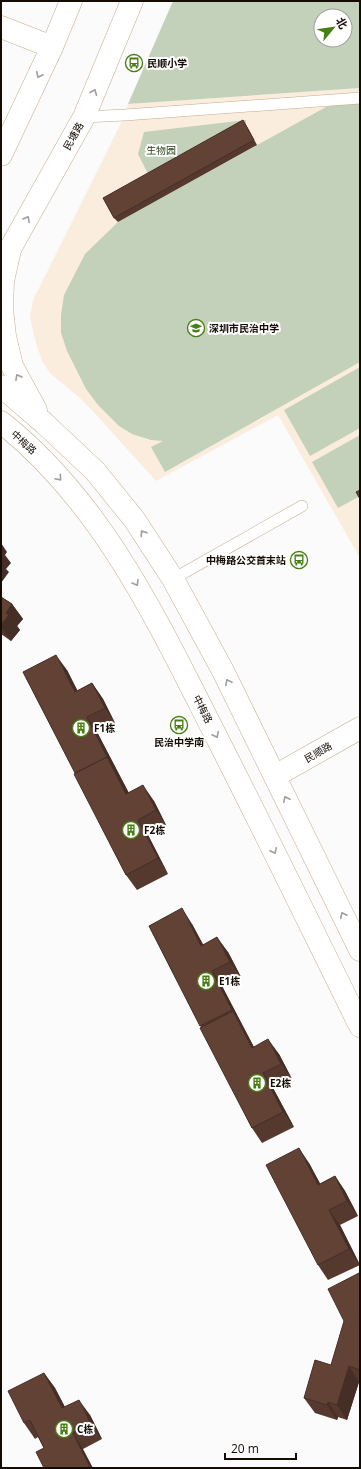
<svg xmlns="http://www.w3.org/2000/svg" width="361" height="1469" viewBox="0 0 361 1469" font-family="'Open Sans','Noto Sans SC',sans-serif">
	<rect width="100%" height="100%" fill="#fbfbfb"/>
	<path fill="#faedde" d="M360,88V558L278,415L156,481L99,418L82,400L50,373L42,361L35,340L30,317L33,300L125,115L128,104Z"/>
	<g fill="#c4d1ba" fill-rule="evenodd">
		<path d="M173,1H360V88L128,104ZM321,16H345V40H321Z"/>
		<path d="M360,100V362L165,472L151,447L163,441L151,440L132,434L119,426L98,405L86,389L67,351L61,333V315L64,295L85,254L118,222L326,107Z"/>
		<path d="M246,120V125L150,178L138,154L144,132Z"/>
		<path d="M360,367V428L310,456L284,410Z"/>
		<path d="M360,435V496L338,508L312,462Z"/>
	</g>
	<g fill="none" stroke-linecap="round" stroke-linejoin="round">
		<g stroke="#c4ab8e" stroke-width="12">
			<g id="lane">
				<path d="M84,117L125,115L360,98"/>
				<path d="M173,579L302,506"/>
			</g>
		</g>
		<g stroke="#c4ab8e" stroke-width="23">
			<path id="street" d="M1,27L52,47"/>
		</g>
		<g stroke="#c4ab8e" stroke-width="23">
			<g id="secondary">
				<path d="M1,155L52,47L71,1"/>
				<path d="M10,250L3,281L2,309L5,336L12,366L36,410"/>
				<path d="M1,265L84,117L132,1"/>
				<path d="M1,386L44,423L95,471L134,519L173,579L223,671L360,950"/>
				<path d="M1,422C102,502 156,618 213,730C263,828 311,927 360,1026"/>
				<path d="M275,776L360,728"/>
			</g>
		</g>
		<use href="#lane" stroke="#fff" stroke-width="11"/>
		<use href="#street" stroke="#fff" stroke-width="22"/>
		<use href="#secondary" stroke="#fff" stroke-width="22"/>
	</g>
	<g fill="#55392e">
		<path d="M246,125L257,145L118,222L114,218Z"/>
		<path d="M1,597L12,604L23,619L17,626L20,630L11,641L1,634Z"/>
		<path d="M67,670L77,691L92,683L103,699L115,723L97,732L129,793L154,801L166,825L148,835L168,874L137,890L126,875L76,774L23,672Z"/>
		<path d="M192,924L203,944L228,952L241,977L222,986L254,1047L279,1054L292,1079L273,1088L294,1127L262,1143L252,1128L201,1027L149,926Z"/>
		<path d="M309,1163L320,1184L335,1176L345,1191L358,1216L340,1225L360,1265L328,1280L318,1265Z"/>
		<path d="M360,1276V1382H359L347,1420L338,1417L337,1420L315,1413L304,1398L331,1365Z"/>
		<path d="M44,1373L55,1388L65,1407L90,1415L102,1439L83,1449L44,1448L38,1437L35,1439L24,1423Z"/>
	</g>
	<g fill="#452e26">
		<path d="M1,543L7,552L5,555L11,563L6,569L9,572L1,583Z"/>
		<path d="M12,604L23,619L17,626L20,630L11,641L1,627V625L6,613Z"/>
		<path d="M56,655L67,670L86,707L75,692Z"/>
		<path d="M92,683L103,699L115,723L105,708Z"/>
		<path d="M87,717L97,732L137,809L126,794Z"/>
		<path d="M143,785L154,801L166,825L156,810Z"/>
		<path d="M138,820L148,835L168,874L158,858Z"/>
		<path d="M182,908L192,924L211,961L201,946Z"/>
		<path d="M217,937L228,952L241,977L230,962Z"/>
		<path d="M212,971L222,986L262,1063L252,1048Z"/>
		<path d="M268,1039L279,1054L292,1079L281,1064Z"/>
		<path d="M263,1073L273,1088L294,1127L283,1112Z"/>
		<path d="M299,1148L309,1163L329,1200L318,1185Z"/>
		<path d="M335,1176L345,1191L358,1216L347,1201Z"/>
		<path d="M329,1210L340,1225L360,1265L349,1249Z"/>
		<path d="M349,1366L359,1382L347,1420L337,1405Z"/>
		<path d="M44,1373L55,1388L73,1423L62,1408Z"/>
		<path d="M79,1400L90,1415L102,1439L91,1424Z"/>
		<path d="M328,1402L338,1417L337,1420L327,1405Z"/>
		<path d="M73,1433L83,1449L93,1468H90Z"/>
	</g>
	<g fill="#634236" stroke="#452e26">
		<path d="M243,120L254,140L114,218L103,198Z"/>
		<path d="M360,490V499L356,492Z"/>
		<path d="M1,597L12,604L6,613L9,615L1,625Z"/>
		<path d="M56,655L75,692L92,683L105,708L87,717L107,757L75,773L23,672Z"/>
		<path d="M107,757L126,794L143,785L156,810L138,820L158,858L126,875L74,774Z"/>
		<path d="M182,908L201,946L217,937L230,962L212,971L232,1010L200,1026L149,926Z"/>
		<path d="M233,1011L252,1048L268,1039L281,1064L263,1073L283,1112L252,1128L200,1028Z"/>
		<path d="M299,1148L318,1185L335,1176L347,1201L329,1210L349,1249L318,1265L266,1165Z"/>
		<path d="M359,1273L360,1276V1370L349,1366L337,1405L328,1402L327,1405L304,1398L315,1360L331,1365L344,1321L328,1289Z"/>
		<path d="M44,1373L62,1408L79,1400L91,1424L73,1433L90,1468H44L36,1452L44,1448L30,1420L24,1423L8,1391Z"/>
	</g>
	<defs><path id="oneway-chevron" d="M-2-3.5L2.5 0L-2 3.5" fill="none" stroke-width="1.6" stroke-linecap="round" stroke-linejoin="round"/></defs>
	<g stroke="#a19d9a">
		<use href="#oneway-chevron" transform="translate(39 75) rotate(116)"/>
		<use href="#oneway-chevron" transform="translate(94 92) rotate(-68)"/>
		<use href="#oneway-chevron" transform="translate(27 219) rotate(-61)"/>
		<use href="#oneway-chevron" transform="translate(18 377) rotate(-119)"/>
		<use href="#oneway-chevron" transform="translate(59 478) rotate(49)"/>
		<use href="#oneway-chevron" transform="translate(143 533) rotate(-123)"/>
		<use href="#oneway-chevron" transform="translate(136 583) rotate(59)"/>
		<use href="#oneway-chevron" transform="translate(228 682) rotate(-117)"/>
		<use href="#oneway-chevron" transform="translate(216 735) rotate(63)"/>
		<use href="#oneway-chevron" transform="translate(286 799) rotate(-116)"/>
		<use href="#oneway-chevron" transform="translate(274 851) rotate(64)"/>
		<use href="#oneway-chevron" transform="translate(343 915) rotate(-116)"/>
	</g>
	<defs>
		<g id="bus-ring" transform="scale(0.9)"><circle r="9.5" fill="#fff" stroke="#487e14" stroke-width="1.5"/><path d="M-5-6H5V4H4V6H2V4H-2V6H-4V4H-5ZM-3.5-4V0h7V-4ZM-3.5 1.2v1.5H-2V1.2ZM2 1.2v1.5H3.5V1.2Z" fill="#487e14"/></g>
		<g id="school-ring" transform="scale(0.9)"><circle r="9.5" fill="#fff" stroke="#487e14" stroke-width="1.5"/><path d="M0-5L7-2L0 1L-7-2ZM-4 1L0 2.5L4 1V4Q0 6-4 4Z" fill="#487e14"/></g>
		<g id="building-ring" transform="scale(0.9)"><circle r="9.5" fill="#fff" stroke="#487e14" stroke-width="1.5"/><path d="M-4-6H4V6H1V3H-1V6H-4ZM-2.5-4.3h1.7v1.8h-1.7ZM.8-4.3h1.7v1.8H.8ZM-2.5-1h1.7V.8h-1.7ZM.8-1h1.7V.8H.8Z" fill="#487e14"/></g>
	</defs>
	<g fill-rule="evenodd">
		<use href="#bus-ring" x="134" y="63"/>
		<use href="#school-ring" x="196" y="328"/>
		<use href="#bus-ring" x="299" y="560"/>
		<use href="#bus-ring" x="179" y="725"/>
		<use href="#building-ring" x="81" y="728"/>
		<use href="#building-ring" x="131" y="830"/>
		<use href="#building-ring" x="206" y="981"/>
		<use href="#building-ring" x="257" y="1083"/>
		<use href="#building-ring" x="64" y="1429"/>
	</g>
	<g text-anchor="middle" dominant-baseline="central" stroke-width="4" stroke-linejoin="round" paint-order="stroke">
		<g font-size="10" font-weight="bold" fill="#140b03" stroke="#fff" text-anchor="start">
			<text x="147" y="63">民顺小学</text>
			<text x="209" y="328">深圳市民治中学</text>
			<text x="286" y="560" text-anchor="end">中梅路公交首末站</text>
			<text x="94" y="728">F1栋</text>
			<text x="179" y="742" text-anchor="middle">民治中学南</text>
			<text x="144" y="830">F2栋</text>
			<text x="219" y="981">E1栋</text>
			<text x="270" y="1083">E2栋</text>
			<text x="77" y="1429">C栋</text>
		</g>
		<g font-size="10" fill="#140b03" stroke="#fff">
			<text transform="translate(73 136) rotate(-61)">民塘路</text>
			<text transform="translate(24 442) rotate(42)">中梅路</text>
			<text transform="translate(203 709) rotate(63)">中梅路</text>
			<text transform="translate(318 752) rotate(-30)">民顺路</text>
		</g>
		<g font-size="10" fill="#263c11" stroke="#fff">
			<text x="161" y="150">生物园</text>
		</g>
	</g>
	<rect width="361" height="1469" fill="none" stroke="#140b03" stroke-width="4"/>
	<g transform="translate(333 28) rotate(61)"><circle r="19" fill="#ffffff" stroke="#a19d9a"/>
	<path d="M0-3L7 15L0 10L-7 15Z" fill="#487e14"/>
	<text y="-6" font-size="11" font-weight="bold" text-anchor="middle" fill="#140b03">北</text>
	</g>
	<path d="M225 1453v6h71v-6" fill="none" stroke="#140b03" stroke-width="2"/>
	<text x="231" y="1453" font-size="12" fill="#140b03" stroke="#ffffff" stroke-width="3" paint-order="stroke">20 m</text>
</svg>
